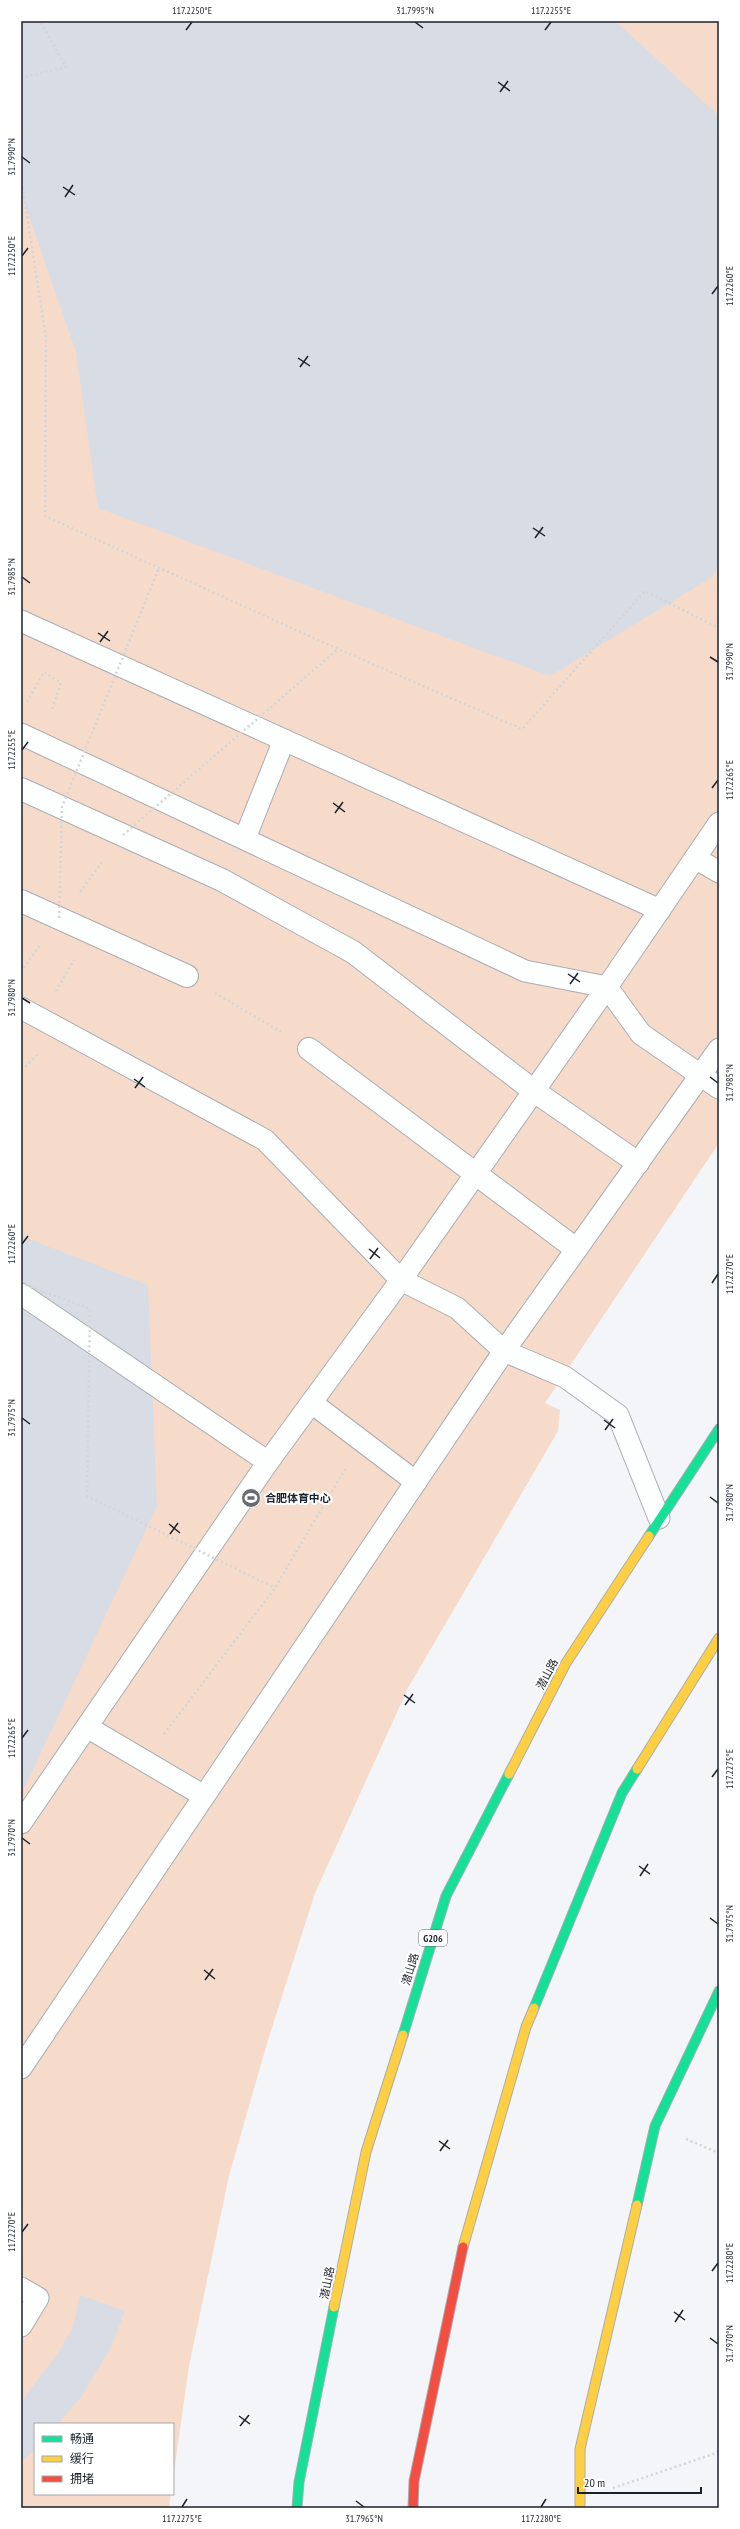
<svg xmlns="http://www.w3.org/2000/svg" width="740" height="2529" viewBox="0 0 740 2529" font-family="'PT Sans Narrow','Noto Sans SC',sans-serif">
	<rect width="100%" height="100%" fill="#f3f5f8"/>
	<path fill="#f6dbca" d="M21,21H719V1143L545,1403L560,1410L558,1431L408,1688L315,1893L268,2040L229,2176L189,2366L173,2479V2424H35V2494H171L169,2508H21Z"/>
	<g fill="#d8dce4">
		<path d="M30,21H615L719,116V563L712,577L550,676L98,508L76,352L21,193V24Z"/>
		<path d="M21,1236L148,1285L157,1506L21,1795Z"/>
		<path d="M80,2295L125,2311L109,2351L81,2397L58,2424H35V2450L21,2462V2402L58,2353L73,2327Z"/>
	</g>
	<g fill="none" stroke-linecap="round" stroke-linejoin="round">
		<g stroke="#a9adb3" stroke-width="23">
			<g id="lane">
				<path d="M21,621L660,910"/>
				<path d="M21,734L525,971L607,987L641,1034L719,1088"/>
				<path d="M245,838L284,740"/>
				<path d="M695,858L719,872"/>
				<path d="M21,1008L265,1140L401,1280L457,1308L504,1351L565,1377L618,1415L659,1518"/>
				<path d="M21,1294L268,1462"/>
				<path d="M312,1403L416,1482"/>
				<path d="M87,1727L204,1796"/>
				<path d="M21,1823L268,1462L401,1280L607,987L719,823"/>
				<path d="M21,2068L504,1351L719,1049"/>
				<path d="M21,2288L38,2298L21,2326"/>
			</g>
		</g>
		<g stroke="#a9adb3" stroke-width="24">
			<g id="street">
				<path d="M21,789L222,880L353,952L534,1091L638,1163"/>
				<path d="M21,901L187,976"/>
				<path d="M309,1049L576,1249"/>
			</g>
		</g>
		<g stroke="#a9adb3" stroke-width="11">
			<g id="fast">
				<path d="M649,1536L719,1429"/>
				<path d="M534,2008L622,1793L637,1769"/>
				<path d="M403,2035L446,1896L509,1774"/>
				<path d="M637,2205L655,2126L719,1991"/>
				<path d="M297,2508L299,2482L334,2307"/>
			</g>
		</g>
		<g stroke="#a9adb3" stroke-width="11">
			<g id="slow">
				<path d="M637,1769L719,1638"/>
				<path d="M509,1774L566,1663L649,1536"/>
				<path d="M463,2247L526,2027L534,2008"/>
				<path d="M334,2307L366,2152L403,2035"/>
				<path d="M580,2508V2449L637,2205"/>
			</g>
		</g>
		<g stroke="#a9adb3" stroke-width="11">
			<path id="jam" d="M413,2508L414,2481L463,2247"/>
		</g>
		<g stroke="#d3d5d6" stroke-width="2.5" stroke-dasharray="2 3" stroke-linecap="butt">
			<path d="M21,78L66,67L40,21"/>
			<path d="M21,177L46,338L45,516L338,649L522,729L645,591L719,628"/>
			<path d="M27,702L44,672L61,683L51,712"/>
			<path d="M80,892L102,862"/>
			<path d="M21,972L40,945"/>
			<path d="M56,991L74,960"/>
			<path d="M215,993L281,1032"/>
			<path d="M21,1065L25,1067L38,1054"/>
			<path d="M164,1734L275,1588L345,1469"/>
			<path d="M686,2139L719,2153"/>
			<path d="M613,2488L719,2452"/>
		</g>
		<use href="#lane" stroke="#fdfefe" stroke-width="21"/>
		<use href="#street" stroke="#fdfefe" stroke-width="22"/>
		<use href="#fast" stroke="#16e098" stroke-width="9"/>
		<use href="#slow" stroke="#ffcf43" stroke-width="9"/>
		<use href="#jam" stroke="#f24e42" stroke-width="9"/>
		<g stroke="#d3d5d6" stroke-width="2.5" stroke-dasharray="2 3" stroke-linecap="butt">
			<path d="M123,835L338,649"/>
			<path d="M59,918L62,807L159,568"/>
			<path d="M21,1283L90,1309L87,1496L275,1588"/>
		</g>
	</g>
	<path fill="none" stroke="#1b212b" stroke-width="1.5" d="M415,22L423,28M186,30L192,22M545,30L551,22M498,82L510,91M500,92L508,81M22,157L30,163M63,187L75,195M65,197L73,185M22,256L28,248M712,294L718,286M298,358L310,366M300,367L308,356M533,528L545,536M535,538L543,527M22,577L30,583M98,633L110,641M100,642L108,631M710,657L718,662M22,750L28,742M712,788L718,780M333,803L345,812M335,813L343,802M568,974L580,982M570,984L578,973M22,998L30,1003M710,1077L718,1083M134,1079L145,1087M135,1088L143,1077M22,1244L28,1236M369,1249L380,1258M370,1259L378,1248M712,1283L718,1274M22,1418L30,1424M604,1420L615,1428M605,1430L613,1419M710,1497L718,1503M169,1524L180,1533M170,1534L178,1523M404,1695L415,1703M405,1705L413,1694M22,1738L28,1730M712,1777L718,1769M22,1838L30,1844M639,1866L650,1874M640,1876L648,1864M710,1918L718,1924M204,1970L215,1979M205,1980L213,1969M439,2141L450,2149M440,2151L448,2140M22,2232L28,2224M712,2271L718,2263M674,2312L685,2320M675,2322L683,2310M710,2338L718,2344M239,2416L250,2424M240,2426L249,2415M356,2501L364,2507M182,2507L187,2499M541,2507L546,2499"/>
	<defs>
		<g id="stadium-disc" transform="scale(1)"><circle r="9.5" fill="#676b73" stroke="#fff"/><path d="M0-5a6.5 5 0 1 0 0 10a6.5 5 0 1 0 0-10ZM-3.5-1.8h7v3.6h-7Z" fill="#fff"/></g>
	</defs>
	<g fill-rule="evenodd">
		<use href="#stadium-disc" x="251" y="1498"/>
	</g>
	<g text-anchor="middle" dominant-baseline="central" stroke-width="4" stroke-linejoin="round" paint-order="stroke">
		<rect fill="#fff" stroke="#5f646b" stroke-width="1" x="419" y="1930" width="28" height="16" rx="3"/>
		<g font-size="10" font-weight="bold" fill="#1b212b">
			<text x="433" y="1938">G206</text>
		</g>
		<g font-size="11" font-weight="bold" fill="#1b212b" stroke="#fff" text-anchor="start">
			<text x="265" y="1498">合肥体育中心</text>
		</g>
		<g font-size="11" fill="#1b212b" stroke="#fff">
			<text transform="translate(547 1674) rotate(-62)">潜山路</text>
			<text transform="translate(410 1969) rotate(-73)">潜山路</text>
			<text transform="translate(327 2283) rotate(-79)">潜山路</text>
		</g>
	</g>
	<rect width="740" height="2529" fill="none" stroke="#ffffff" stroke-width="44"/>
	<rect x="34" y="2423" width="140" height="72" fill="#ffffff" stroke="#a4a6aa"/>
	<rect x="42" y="2436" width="20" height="6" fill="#16e098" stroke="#a4a6aa"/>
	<text x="70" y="2443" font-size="12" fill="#1b212b">畅通</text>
	<rect x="42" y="2456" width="20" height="6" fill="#ffcf43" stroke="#a4a6aa"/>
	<text x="70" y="2463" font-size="12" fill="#1b212b">缓行</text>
	<rect x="42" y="2476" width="20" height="6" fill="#f24e42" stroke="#a4a6aa"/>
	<text x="70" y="2483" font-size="12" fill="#1b212b">拥堵</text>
	<path d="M578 2487v6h123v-6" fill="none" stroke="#1b212b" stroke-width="2"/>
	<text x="584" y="2487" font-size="12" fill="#1b212b" stroke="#ffffff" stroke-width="3" paint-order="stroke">20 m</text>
	<rect x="22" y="22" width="696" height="2485" fill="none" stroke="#1b212b" stroke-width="1.5"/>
	<g font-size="10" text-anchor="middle" fill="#1b212b">
		<text x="192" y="14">117.2250°E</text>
		<text x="415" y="14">31.7995°N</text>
		<text x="551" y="14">117.2255°E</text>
		<text transform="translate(11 157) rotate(-90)" y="4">31.7990°N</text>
		<text transform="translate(11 256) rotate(-90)" y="4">117.2250°E</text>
		<text transform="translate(729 286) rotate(-90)" y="4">117.2260°E</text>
		<text transform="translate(11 577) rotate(-90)" y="4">31.7985°N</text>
		<text transform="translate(729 662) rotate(-90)" y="4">31.7990°N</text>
		<text transform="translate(11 750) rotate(-90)" y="4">117.2255°E</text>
		<text transform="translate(729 780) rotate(-90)" y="4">117.2265°E</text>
		<text transform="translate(11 998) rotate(-90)" y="4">31.7980°N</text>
		<text transform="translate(729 1083) rotate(-90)" y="4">31.7985°N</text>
		<text transform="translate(11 1244) rotate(-90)" y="4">117.2260°E</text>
		<text transform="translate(729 1274) rotate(-90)" y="4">117.2270°E</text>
		<text transform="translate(11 1418) rotate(-90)" y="4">31.7975°N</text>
		<text transform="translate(729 1503) rotate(-90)" y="4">31.7980°N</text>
		<text transform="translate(11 1738) rotate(-90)" y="4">117.2265°E</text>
		<text transform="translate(729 1769) rotate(-90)" y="4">117.2275°E</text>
		<text transform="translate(11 1838) rotate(-90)" y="4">31.7970°N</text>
		<text transform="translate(729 1924) rotate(-90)" y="4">31.7975°N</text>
		<text transform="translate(11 2232) rotate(-90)" y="4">117.2270°E</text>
		<text transform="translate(729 2263) rotate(-90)" y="4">117.2280°E</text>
		<text transform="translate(729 2344) rotate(-90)" y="4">31.7970°N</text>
		<text x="182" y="2522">117.2275°E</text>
		<text x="364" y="2522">31.7965°N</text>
		<text x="541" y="2522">117.2280°E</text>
	</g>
</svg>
